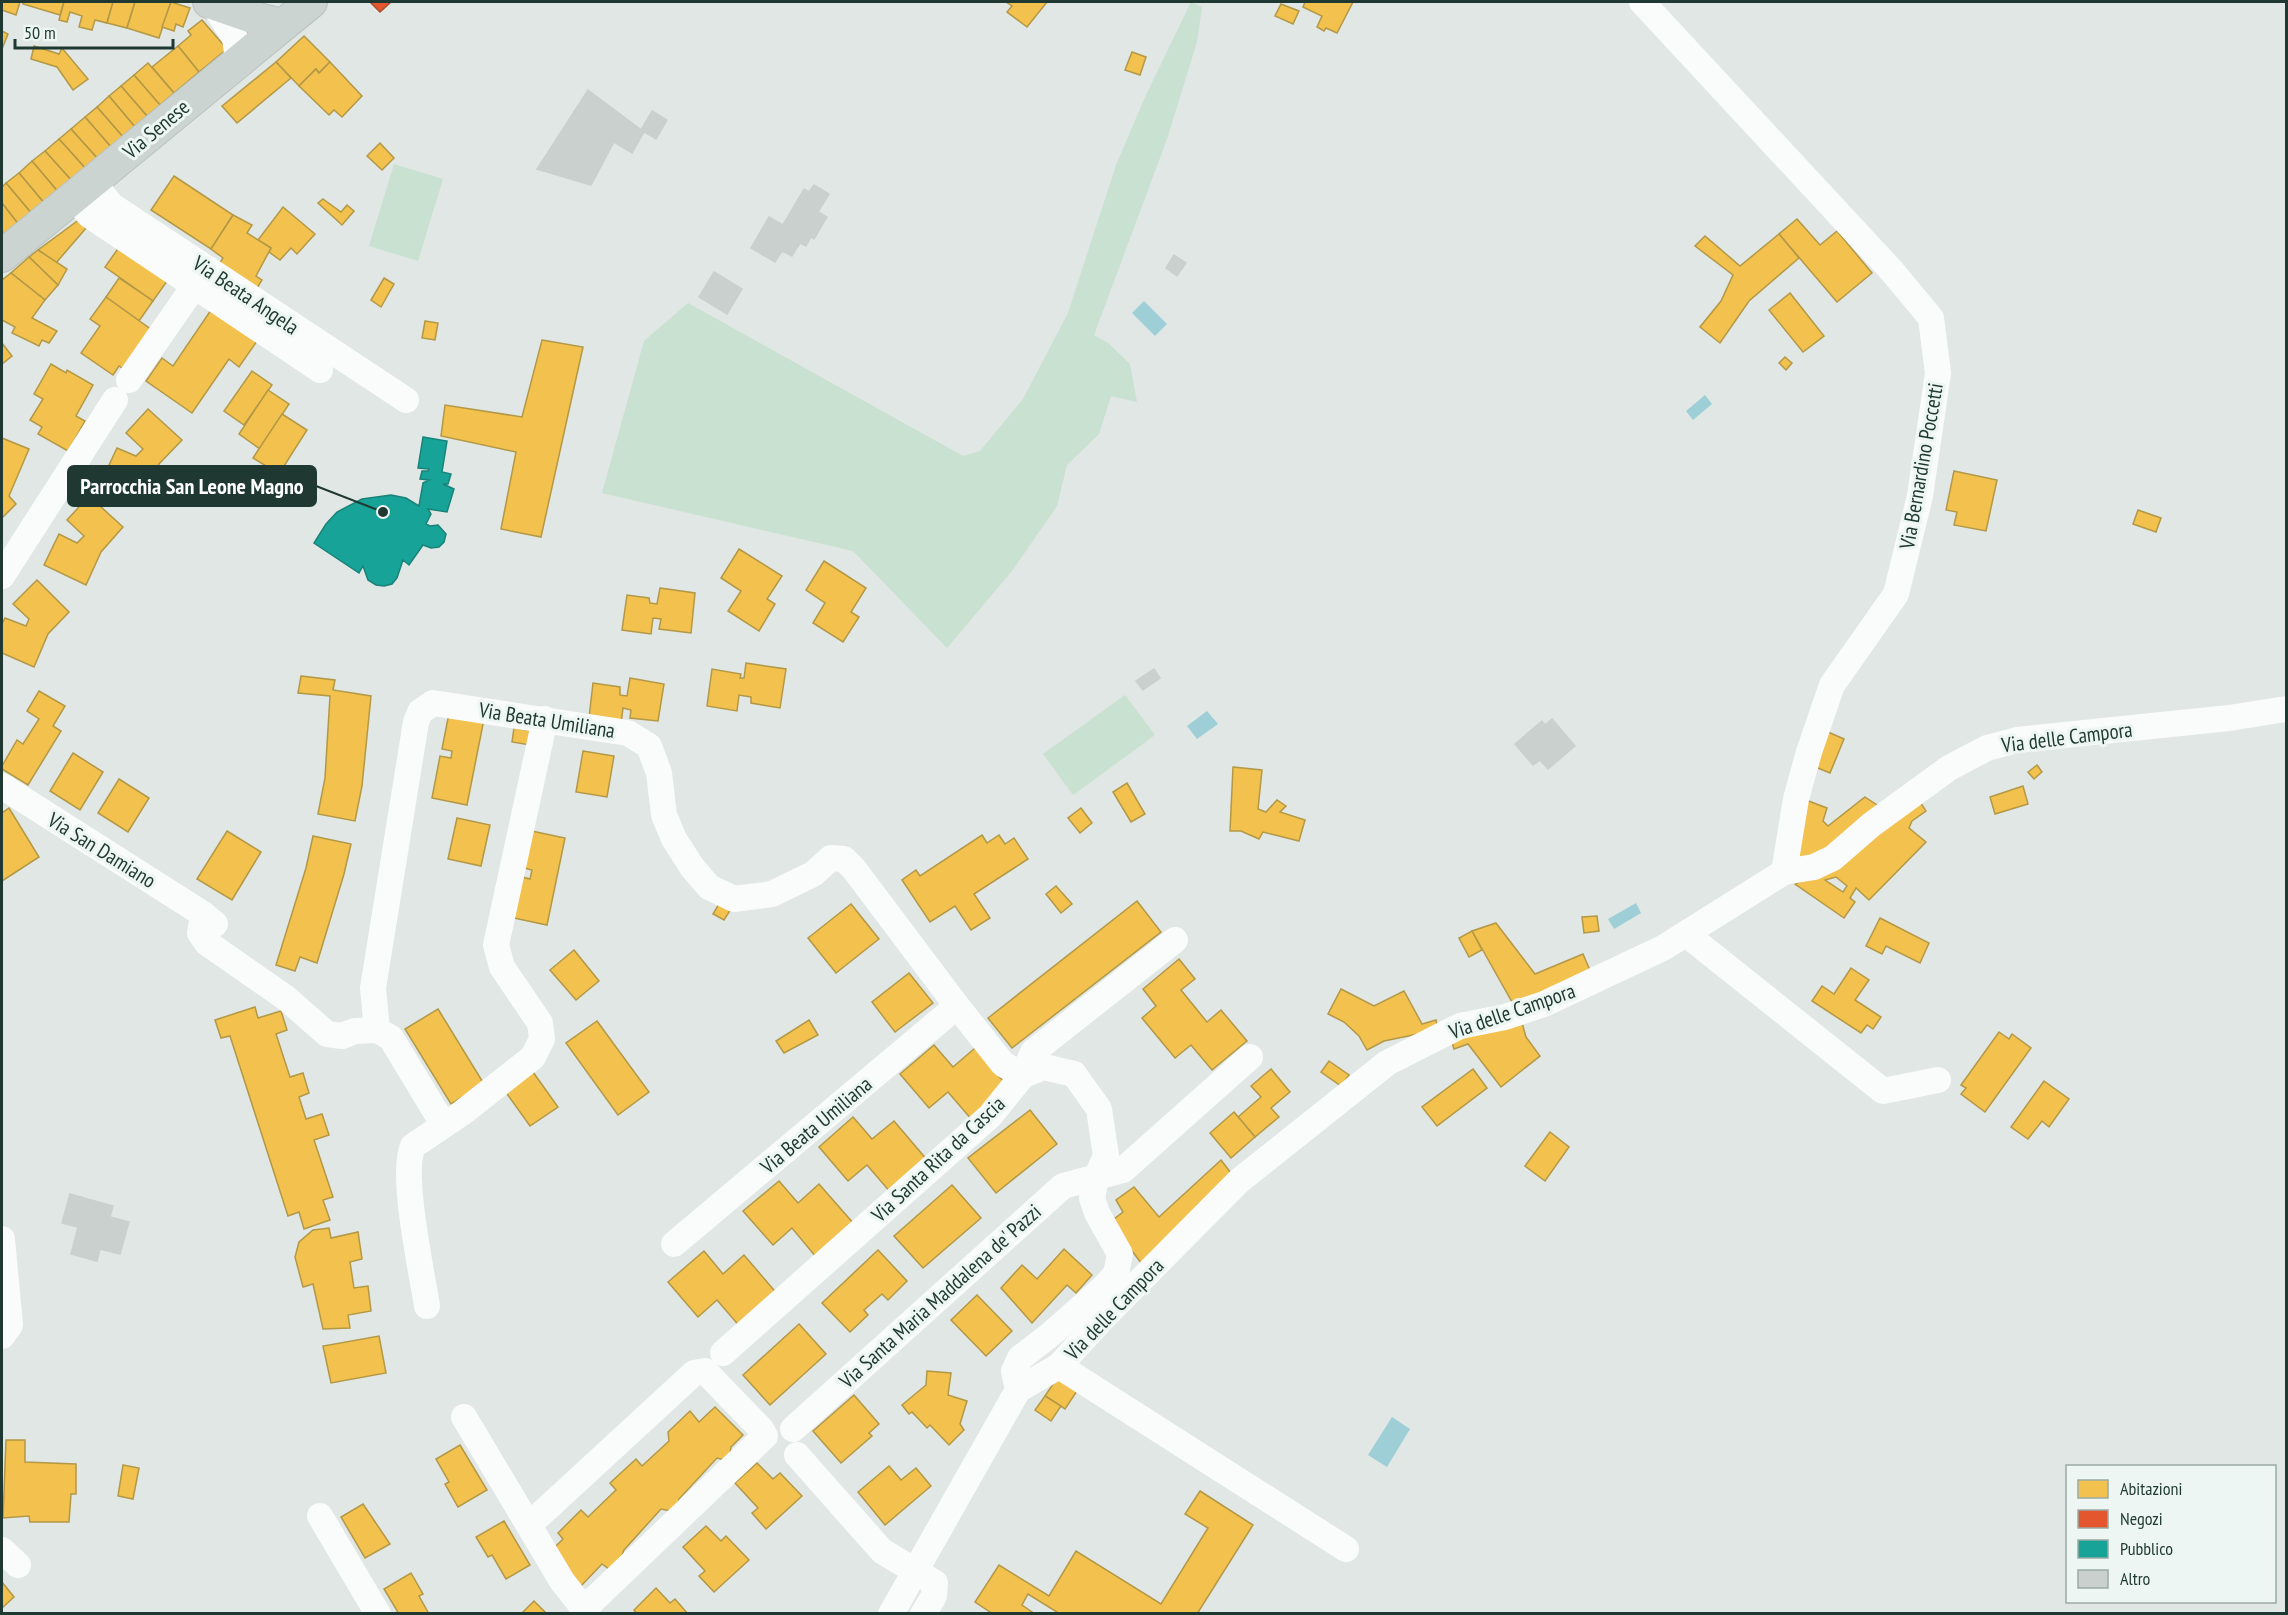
<svg xmlns="http://www.w3.org/2000/svg" width="2288" height="1615" viewBox="0 0 2288 1615" font-family="'PT Sans Narrow',sans-serif">
	<rect width="100%" height="100%" fill="#e0e7e4"/>
	<g fill="#c8e1d0">
		<path d="M1191,2L1202,7L1197,42L1167,139L1094,335L1108,343L1130,364L1137,402L1111,396L1099,434L1067,465L1057,506L1012,571L947,648L853,551L602,493L644,341L688,303L963,456L980,451L1023,399L1068,313L1116,165L1146,95Z"/>
		<path d="M394,164L443,179L418,261L369,246Z"/>
		<path d="M1125,695L1155,735L1073,795L1043,754Z"/>
	</g>
	<g fill="#9ecfd7">
		<path d="M1144,301L1167,324L1155,336L1132,313Z"/>
		<path d="M1705,395L1712,404L1693,420L1686,411Z"/>
		<path d="M1207,711L1218,724L1197,739L1187,726Z"/>
		<path d="M1636,903L1641,913L1614,929L1608,919Z"/>
		<path d="M1392,1417L1410,1429L1387,1467L1368,1455Z"/>
	</g>
	<g fill="#f2c14e" stroke="#b39846" stroke-width="1.5" fill-rule="evenodd">
		<path d="M2,2H20L16,15L2,10Z"/>
		<path d="M23,2H64L60,15L23,4Z"/>
		<path d="M64,2H113L107,23L95,20L92,30L79,27L82,16L70,12L67,22L59,20Z"/>
		<path d="M113,2H135L127,28L107,23Z"/>
		<path d="M135,2H171L159,38L127,28Z"/>
		<path d="M171,2L190,8L183,27L176,24L174,31L162,27Z"/>
		<path d="M1006,2H1047L1027,27L1007,12L1012,6Z"/>
		<path d="M1305,2H1353L1337,33L1326,28L1324,31L1317,27L1322,16L1303,7Z"/>
		<path d="M1281,4L1299,11L1293,24L1275,16Z"/>
		<path d="M202,20L227,49L199,72L178,46L191,35L188,31Z"/>
		<path d="M2,31L8,34L2,49Z"/>
		<path d="M304,36L330,62L319,73L316,69L299,86L276,62Z"/>
		<path d="M34,46L59,54L62,48L88,79L73,90L57,67L31,59Z"/>
		<path d="M178,46L199,72L174,93L152,67Z"/>
		<path d="M1132,52L1146,57L1140,75L1125,70Z"/>
		<path d="M276,62L291,78L237,123L222,106Z"/>
		<path d="M330,62L362,96L342,117L334,110L329,115L299,86L316,69L319,73Z"/>
		<path d="M148,63L174,93L160,105L134,75Z"/>
		<path d="M134,75L160,105L147,116L121,86Z"/>
		<path d="M121,86L147,116L135,127L109,96Z"/>
		<path d="M109,96L135,127L123,137L97,107Z"/>
		<path d="M97,107L123,137L111,147L85,117Z"/>
		<path d="M85,117L111,147L98,159L71,129Z"/>
		<path d="M71,129L98,159L86,169L59,139Z"/>
		<path d="M59,139L86,169L72,181L45,151Z"/>
		<path d="M380,143L394,158L382,170L367,156Z"/>
		<path d="M45,151L72,181L59,193L32,161Z"/>
		<path d="M32,161L59,193L45,204L19,173Z"/>
		<path d="M19,173L45,204L32,214L6,183Z"/>
		<path d="M174,176L233,215L211,249L151,210Z"/>
		<path d="M6,183L32,214L19,225L2,203V187Z"/>
		<path d="M323,199L341,212L347,205L354,211L342,225L318,203Z"/>
		<path d="M2,203L19,225L2,240Z"/>
		<path d="M283,207L315,234L297,254L291,248L280,260L269,252L271,248L258,240Z"/>
		<path d="M233,215L252,225L247,233L271,248L256,276L262,280L254,293L218,266L223,258L211,249Z"/>
		<path d="M80,219L87,227L56,263L38,250Z"/>
		<path d="M1797,219L1820,245L1837,231L1872,273L1837,302L1779,234Z"/>
		<path d="M1779,234L1799,258L1749,301L1720,343L1700,327L1721,301L1733,275L1695,246L1705,236L1740,266Z"/>
		<path d="M122,243L170,277L153,301L105,267Z"/>
		<path d="M38,250L67,269L58,285L29,257Z"/>
		<path d="M29,257L58,285L45,300L11,273Z"/>
		<path d="M11,273L45,300L32,318L57,331L49,343L42,340L39,346L12,333L15,327L2,320V280Z"/>
		<path d="M119,278L153,301L139,321L106,297Z"/>
		<path d="M384,278L394,284L381,307L371,300Z"/>
		<path d="M1790,293L1824,336L1803,352L1769,310Z"/>
		<path d="M106,297L152,330L125,370L119,366L113,375L81,353L100,326L90,319Z"/>
		<path d="M211,310L257,341L239,367L229,359L192,413L146,381L162,358L173,366Z"/>
		<path d="M425,321L438,323L435,340L422,338Z"/>
		<path d="M542,340L583,347L541,537L501,529L516,452L441,436L445,405L522,417Z"/>
		<path d="M2,343L12,356L2,364Z"/>
		<path d="M1785,357L1792,363L1786,370L1779,363Z"/>
		<path d="M51,364L66,373L67,370L93,385L76,416L85,421L68,451L38,434L42,427L30,420L43,399L34,394Z"/>
		<path d="M252,371L272,385L244,425L224,411Z"/>
		<path d="M268,390L289,404L260,449L239,434Z"/>
		<path d="M148,409L182,440L159,464L145,497L103,478L117,448L136,456L143,449L126,433Z"/>
		<path d="M282,414L307,430L279,474L253,458Z"/>
		<path d="M2,438L29,449L9,496L16,504L2,518Z"/>
		<path d="M1954,471L1997,480L1986,531L1954,525L1957,512L1946,510Z"/>
		<path d="M89,496L123,527L101,552L86,585L44,565L59,534L77,543L84,536L67,520Z"/>
		<path d="M2138,510L2161,518L2156,532L2133,524Z"/>
		<path d="M739,549L782,576L767,599L775,604L759,631L728,611L741,591L721,578Z"/>
		<path d="M824,561L866,588L851,612L859,617L843,642L813,623L825,603L806,590Z"/>
		<path d="M37,580L69,612L48,634L34,667L2,653V624L5,618L26,626L29,619L13,604Z"/>
		<path d="M660,588L695,593L691,633L659,629L661,619L653,618L651,634L622,630L627,595L649,598L650,603L657,604Z"/>
		<path d="M746,663L786,669L780,708L751,703V697L739,695L737,711L707,706L712,669L741,674L740,678H744Z"/>
		<path d="M301,676L335,680L333,690L371,696L362,786L355,821L318,814L325,778L330,696L298,693Z"/>
		<path d="M630,678L664,684L658,721L630,718L631,710L623,708L621,724L589,718L593,683L620,687V695L627,696Z"/>
		<path d="M39,691L65,706L53,726L61,731L28,785L2,769V766L17,740L23,744L39,719L27,711Z"/>
		<path d="M449,713L484,719L467,805L432,798L440,756L451,758L452,751L442,749Z"/>
		<path d="M514,728L538,732L536,746L512,742Z"/>
		<path d="M1828,732L1844,739L1830,773L1813,766Z"/>
		<path d="M583,751L614,756L607,797L576,792Z"/>
		<path d="M73,753L103,772L80,810L50,791Z"/>
		<path d="M2037,765L2042,772L2034,779L2028,772Z"/>
		<path d="M1233,767L1262,770L1258,809L1266,812L1277,800L1286,806L1280,812L1305,820L1299,841L1263,832L1259,839L1241,831H1230Z"/>
		<path d="M119,779L149,798L128,832L98,813Z"/>
		<path d="M1127,783L1145,814L1131,822L1113,792Z"/>
		<path d="M2023,786L2028,804L1995,814L1990,797Z"/>
		<path d="M1865,797L1880,807L1804,865L1790,856L1806,800L1827,808L1823,821L1828,826Z"/>
		<path d="M1917,797L1926,811L1912,821L1909,828L1926,842L1869,900L1856,888L1850,898L1855,902L1844,918L1795,884L1842,860ZM1836,877L1847,886L1843,892L1825,880Z"/>
		<path d="M9,808L39,857L2,881V813Z"/>
		<path d="M1081,808L1092,823L1080,833L1068,818Z"/>
		<path d="M457,818L490,825L481,866L448,859Z"/>
		<path d="M527,830L565,838L547,925L509,917L518,876L530,879L532,870L520,867Z"/>
		<path d="M227,831L261,852L232,900L197,879Z"/>
		<path d="M982,835L987,843L999,835L1005,844L1014,838L1028,859L974,894L990,918L971,930L955,906L930,922L902,880L916,870L920,876Z"/>
		<path d="M313,836L351,844L344,874L317,963L300,957L295,971L276,965L306,868Z"/>
		<path d="M1056,886L1072,904L1061,913L1046,894Z"/>
		<path d="M1137,901L1161,932L1012,1048L988,1018Z"/>
		<path d="M720,902L731,909L724,920L713,914Z"/>
		<path d="M851,904L879,939L836,973L808,938Z"/>
		<path d="M1597,916L1599,931L1584,933L1582,917Z"/>
		<path d="M1880,918L1929,943L1920,963L1886,946L1882,954L1866,946Z"/>
		<path d="M1496,923L1535,974L1583,954L1592,975L1516,1009L1472,931Z"/>
		<path d="M1472,931L1482,950L1469,957L1459,938Z"/>
		<path d="M574,950L599,981L576,1000L550,970Z"/>
		<path d="M1179,959L1195,979L1181,990L1207,1022L1221,1010L1247,1041L1212,1070L1191,1045L1175,1058L1142,1018L1156,1006L1143,989Z"/>
		<path d="M1851,968L1869,980L1855,1000L1881,1017L1873,1029L1867,1025L1861,1033L1812,1001L1822,986L1834,994Z"/>
		<path d="M909,973L933,1003L895,1032L872,1002Z"/>
		<path d="M1341,989L1374,1006L1404,991L1422,1024L1436,1020L1438,1030L1384,1041L1367,1050L1359,1036L1344,1022L1328,1014Z"/>
		<path d="M255,1007L258,1018L281,1011L287,1030L276,1034L290,1077L303,1073L309,1093L299,1097L306,1119L322,1114L329,1135L314,1140L333,1197L323,1200L330,1220L304,1229L299,1212L288,1216L230,1036L221,1038L215,1020Z"/>
		<path d="M438,1009L484,1084L451,1104L405,1029Z"/>
		<path d="M1521,1019L1526,1037L1540,1056L1501,1087L1468,1044L1454,1049L1451,1039Z"/>
		<path d="M809,1020L818,1035L784,1053L776,1041Z"/>
		<path d="M597,1021L649,1092L618,1115L566,1043Z"/>
		<path d="M1999,1032L2009,1039L2012,1034L2031,1048L1985,1112L1961,1094L1966,1088L1961,1085Z"/>
		<path d="M934,1045L953,1067L975,1048L1009,1088L972,1120L948,1092L929,1108L900,1074Z"/>
		<path d="M1329,1061L1349,1075L1341,1086L1321,1072Z"/>
		<path d="M1271,1069L1290,1092L1271,1108L1279,1117L1255,1137L1238,1117L1261,1097L1251,1086Z"/>
		<path d="M1473,1069L1487,1088L1437,1126L1422,1107Z"/>
		<path d="M533,1072L558,1107L530,1126L505,1091Z"/>
		<path d="M2044,1081L2069,1099L2049,1127L2042,1121L2028,1139L2011,1127Z"/>
		<path d="M1030,1110L1057,1144L996,1193L968,1158Z"/>
		<path d="M1234,1112L1255,1137L1231,1158L1210,1133Z"/>
		<path d="M853,1117L872,1139L894,1121L928,1161L891,1193L867,1165L848,1181L819,1147Z"/>
		<path d="M1550,1132L1569,1147L1545,1181L1525,1166Z"/>
		<path d="M1221,1160L1234,1177L1145,1268L1110,1222L1123,1212L1116,1200L1134,1187L1159,1217Z"/>
		<path d="M779,1181L798,1203L819,1184L854,1224L816,1257L792,1228L773,1245L743,1211Z"/>
		<path d="M952,1185L981,1218L923,1268L894,1236Z"/>
		<path d="M329,1228L331,1238L358,1232L362,1259L350,1262L354,1288L368,1286L371,1311L348,1315L350,1328L323,1329L313,1284L303,1287L295,1257L299,1242L313,1230Z"/>
		<path d="M1064,1249L1092,1275L1076,1293L1067,1285L1032,1323L1001,1288L1022,1265L1037,1279Z"/>
		<path d="M878,1250L907,1281L888,1300L882,1294L864,1310L868,1315L850,1332L822,1303Z"/>
		<path d="M704,1251L723,1274L744,1255L779,1296L741,1328L717,1300L698,1317L668,1282Z"/>
		<path d="M977,1295L1012,1331L986,1356L951,1320Z"/>
		<path d="M799,1324L826,1354L770,1405L743,1375Z"/>
		<path d="M379,1336L386,1373L331,1383L323,1346Z"/>
		<path d="M927,1371L951,1373L948,1395L967,1401L960,1424L964,1430L949,1445L930,1425L927,1428L912,1412L909,1414L902,1405L926,1385Z"/>
		<path d="M1059,1375L1079,1388L1065,1409L1045,1396Z"/>
		<path d="M854,1395L879,1424L869,1433L872,1436L841,1463L813,1431Z"/>
		<path d="M1045,1396L1061,1406L1051,1421L1035,1410Z"/>
		<path d="M715,1407L743,1435L731,1447L729,1461L717,1458L679,1499L676,1512L661,1509L624,1550L620,1560L609,1569L602,1564L581,1586L549,1553L563,1539L558,1533L581,1510L588,1517L616,1490L610,1483L636,1459L642,1466L669,1441L668,1432L690,1411L699,1422Z"/>
		<path d="M6,1440H25V1462L76,1464V1494H71L69,1522H30L29,1516L3,1518Z"/>
		<path d="M460,1445L487,1490L458,1507L445,1484L449,1482L436,1459Z"/>
		<path d="M757,1463L773,1479L780,1473L802,1496L766,1529L752,1513L758,1508L735,1483Z"/>
		<path d="M123,1465L139,1468L133,1499L118,1496Z"/>
		<path d="M889,1466L901,1480L916,1468L931,1486L885,1525L858,1492Z"/>
		<path d="M1200,1491L1253,1525L1197,1614H1056L1057,1612L1028,1594L1022,1605L1035,1614H993L975,1602L999,1565L1049,1596L1076,1551L1161,1604L1208,1528L1185,1514Z"/>
		<path d="M363,1504L390,1544L365,1558L341,1517Z"/>
		<path d="M504,1521L530,1565L506,1579L492,1555L488,1557L476,1537Z"/>
		<path d="M706,1526L721,1541L726,1536L749,1560L714,1592L699,1576L705,1571L683,1547Z"/>
		<path d="M411,1573L423,1594L419,1596L429,1614H399L384,1589Z"/>
		<path d="M2,1582L14,1597L2,1608Z"/>
		<path d="M656,1588L670,1603L675,1599L688,1614H637L634,1610Z"/>
		<path d="M534,1601L547,1614H521Z"/>
	</g>
	<path fill="#e4572e" stroke="#a94e2f" stroke-width="1.5" d="M370,2H391L380,12Z"/>
	<path fill="#17a398" stroke="#198379" stroke-width="1.5" d="M423,437L447,441L442,472L451,474L448,484H443L454,489L447,512L428,509L431,514L426,524L430,526L438,525L446,534L444,542L439,547L431,548L423,545L409,565L403,560L397,578L392,584L384,586L376,585L368,580L363,566L359,573L314,543L326,524L337,512L362,499L391,495L406,498L419,506L423,483L429,480L420,479L422,471H428L429,469L418,468Z"/>
	<g fill="#cad0ce" stroke="#c9d0cd" stroke-width="1.5">
		<path d="M588,90L644,132L632,153L614,142L591,185L537,169Z"/>
		<path d="M652,111L667,120L656,139L641,130Z"/>
		<path d="M814,185L829,194L818,212L827,217L814,239L811,237L806,246L800,243L792,256L782,251L775,262L751,248L769,217L783,225L804,189L809,192Z"/>
		<path d="M1174,255L1186,263L1177,276L1166,268Z"/>
		<path d="M714,272L742,289L727,314L699,297Z"/>
		<path d="M1154,669L1160,678L1143,690L1136,681Z"/>
		<path d="M1552,719L1575,746L1548,769L1540,760L1533,765L1515,744L1542,721L1545,725Z"/>
		<path d="M70,1194L113,1206L110,1217L129,1222L120,1254L100,1249L97,1261L71,1254L78,1227L62,1223Z"/>
	</g>
	<g fill="none" stroke-linecap="round" stroke-linejoin="round">
		<g stroke="#bac3c1" stroke-width="34">
			<g id="major">
				<path d="M209,2L258,19L282,25"/>
				<path d="M2,256L311,2"/>
			</g>
		</g>
		<g stroke="#fafbfb" stroke-width="26">
			<path d="M1642,2L1891,270L1931,318L1938,373L1920,496L1896,594L1832,685L1809,752L1796,799L1784,872"/>
			<path d="M213,4L235,38L238,61"/>
			<path d="M93,182L111,205L406,400"/>
			<path d="M75,198L89,215L320,370"/>
			<path d="M129,380L195,285"/>
			<path d="M2,576L115,400"/>
			<path d="M2,786L203,914L215,924"/>
			<path d="M203,914L200,933L207,943L286,998L327,1034L342,1036L355,1031L377,1030L391,1038L443,1124"/>
			<path d="M1686,934L1883,1091L1938,1080"/>
			<path d="M377,1030L373,988L416,722L420,712L433,703L628,733L649,746L659,773L664,815L674,839L692,867L709,887L734,899L772,894L813,874L831,858L844,859L854,869L957,1006L1003,1064L1023,1075L1044,1067L1074,1074L1099,1109L1106,1156L1096,1178L1092,1198L1097,1213L1120,1254L1116,1274L1102,1289L1051,1334L1020,1358L1014,1371L1018,1390"/>
			<path d="M2,1239L10,1325L2,1336"/>
			<path d="M674,1244L957,1006"/>
			<path d="M427,1306C422,1273 400,1173 413,1146L462,1113L533,1057L542,1039L540,1023L502,967L496,945L545,719"/>
			<path d="M723,1353L990,1116L1023,1075L1033,1052L1175,940"/>
			<path d="M1059,1366L1346,1549"/>
			<path d="M464,1417L562,1581L588,1614"/>
			<path d="M793,1429L1063,1186L1123,1170L1250,1057"/>
			<path d="M797,1455L882,1551L935,1583L934,1596L923,1614"/>
			<path d="M320,1516L378,1614"/>
			<path d="M529,1525L694,1373L705,1371L761,1429L765,1436L584,1609"/>
			<path d="M2,1550L18,1565"/>
			<path d="M891,1614L1018,1390L1059,1366L1103,1318L1239,1181L1387,1063L1460,1026L1505,1017L1544,1004L1663,948L1784,872L1814,867L1833,858L1871,825L1949,768L1987,748L2017,740L2229,718L2286,709"/>
		</g>
		<use href="#major" stroke="#cbd4d1" stroke-width="32"/>
	</g>
	<g text-anchor="middle" dominant-baseline="central" stroke-width="6" stroke-linejoin="round" paint-order="stroke">
		<g font-size="21" fill="#1f3932" stroke="#edf6f2">
			<text transform="translate(156 129) rotate(-40)">Via Senese</text>
			<text transform="translate(246 295) rotate(34)">Via Beata Angela</text>
			<text transform="translate(1921 466) rotate(-80)">Via Bernardino Poccetti</text>
			<text transform="translate(547 720) rotate(9)">Via Beata Umiliana</text>
			<text transform="translate(2067 737) rotate(-7)">Via delle Campora</text>
			<text transform="translate(102 850) rotate(32)">Via San Damiano</text>
			<text transform="translate(1512 1011) rotate(-19)">Via delle Campora</text>
			<text transform="translate(816 1125) rotate(-40)">Via Beata Umiliana</text>
			<text transform="translate(938 1159) rotate(-43)">Via Santa Rita da Cascia</text>
			<text transform="translate(940 1296) rotate(-42)">Via Santa Maria Maddalena de' Pazzi</text>
			<text transform="translate(1114 1309) rotate(-46)">Via delle Campora</text>
		</g>
	</g>
	<path fill="none" stroke="#1f3932" stroke-width="2" d="M383 512L316 486"/>
	<circle fill="#1f3932" stroke="#edf6f2" stroke-width="2" cx="383" cy="512" r="6"/>
	<rect fill="#1f3932" stroke="#1f3932" stroke-width="2" x="68" y="466" width="248" height="40" rx="6"/>
	<g font-size="22" text-anchor="middle" font-weight="bold" fill="#fff">
		<text x="192" y="494">Parrocchia San Leone Magno</text>
	</g>
	<rect width="2288" height="1615" fill="none" stroke="#1f3932" stroke-width="6"/>
	<rect x="2066" y="1465" width="210" height="138" fill="#edf6f2" stroke="#9baaa5" stroke-width="1.5"/>
	<rect x="2078" y="1480" width="30" height="18" fill="#f2c14e" stroke="#9baaa5" stroke-width="1.5"/>
	<text x="2120" y="1495" font-size="18" fill="#1f3932">Abitazioni</text>
	<rect x="2078" y="1510" width="30" height="18" fill="#e4572e" stroke="#9baaa5" stroke-width="1.5"/>
	<text x="2120" y="1525" font-size="18" fill="#1f3932">Negozi</text>
	<rect x="2078" y="1540" width="30" height="18" fill="#17a398" stroke="#9baaa5" stroke-width="1.5"/>
	<text x="2120" y="1555" font-size="18" fill="#1f3932">Pubblico</text>
	<rect x="2078" y="1570" width="30" height="18" fill="#cad0ce" stroke="#9baaa5" stroke-width="1.5"/>
	<text x="2120" y="1585" font-size="18" fill="#1f3932">Altro</text>
	<path d="M15 39v9h158v-9" fill="none" stroke="#1f3932" stroke-width="3"/>
	<text x="24" y="39" font-size="18" fill="#1f3932" stroke="#edf6f2" stroke-width="4.5" paint-order="stroke">50 m</text>
</svg>
